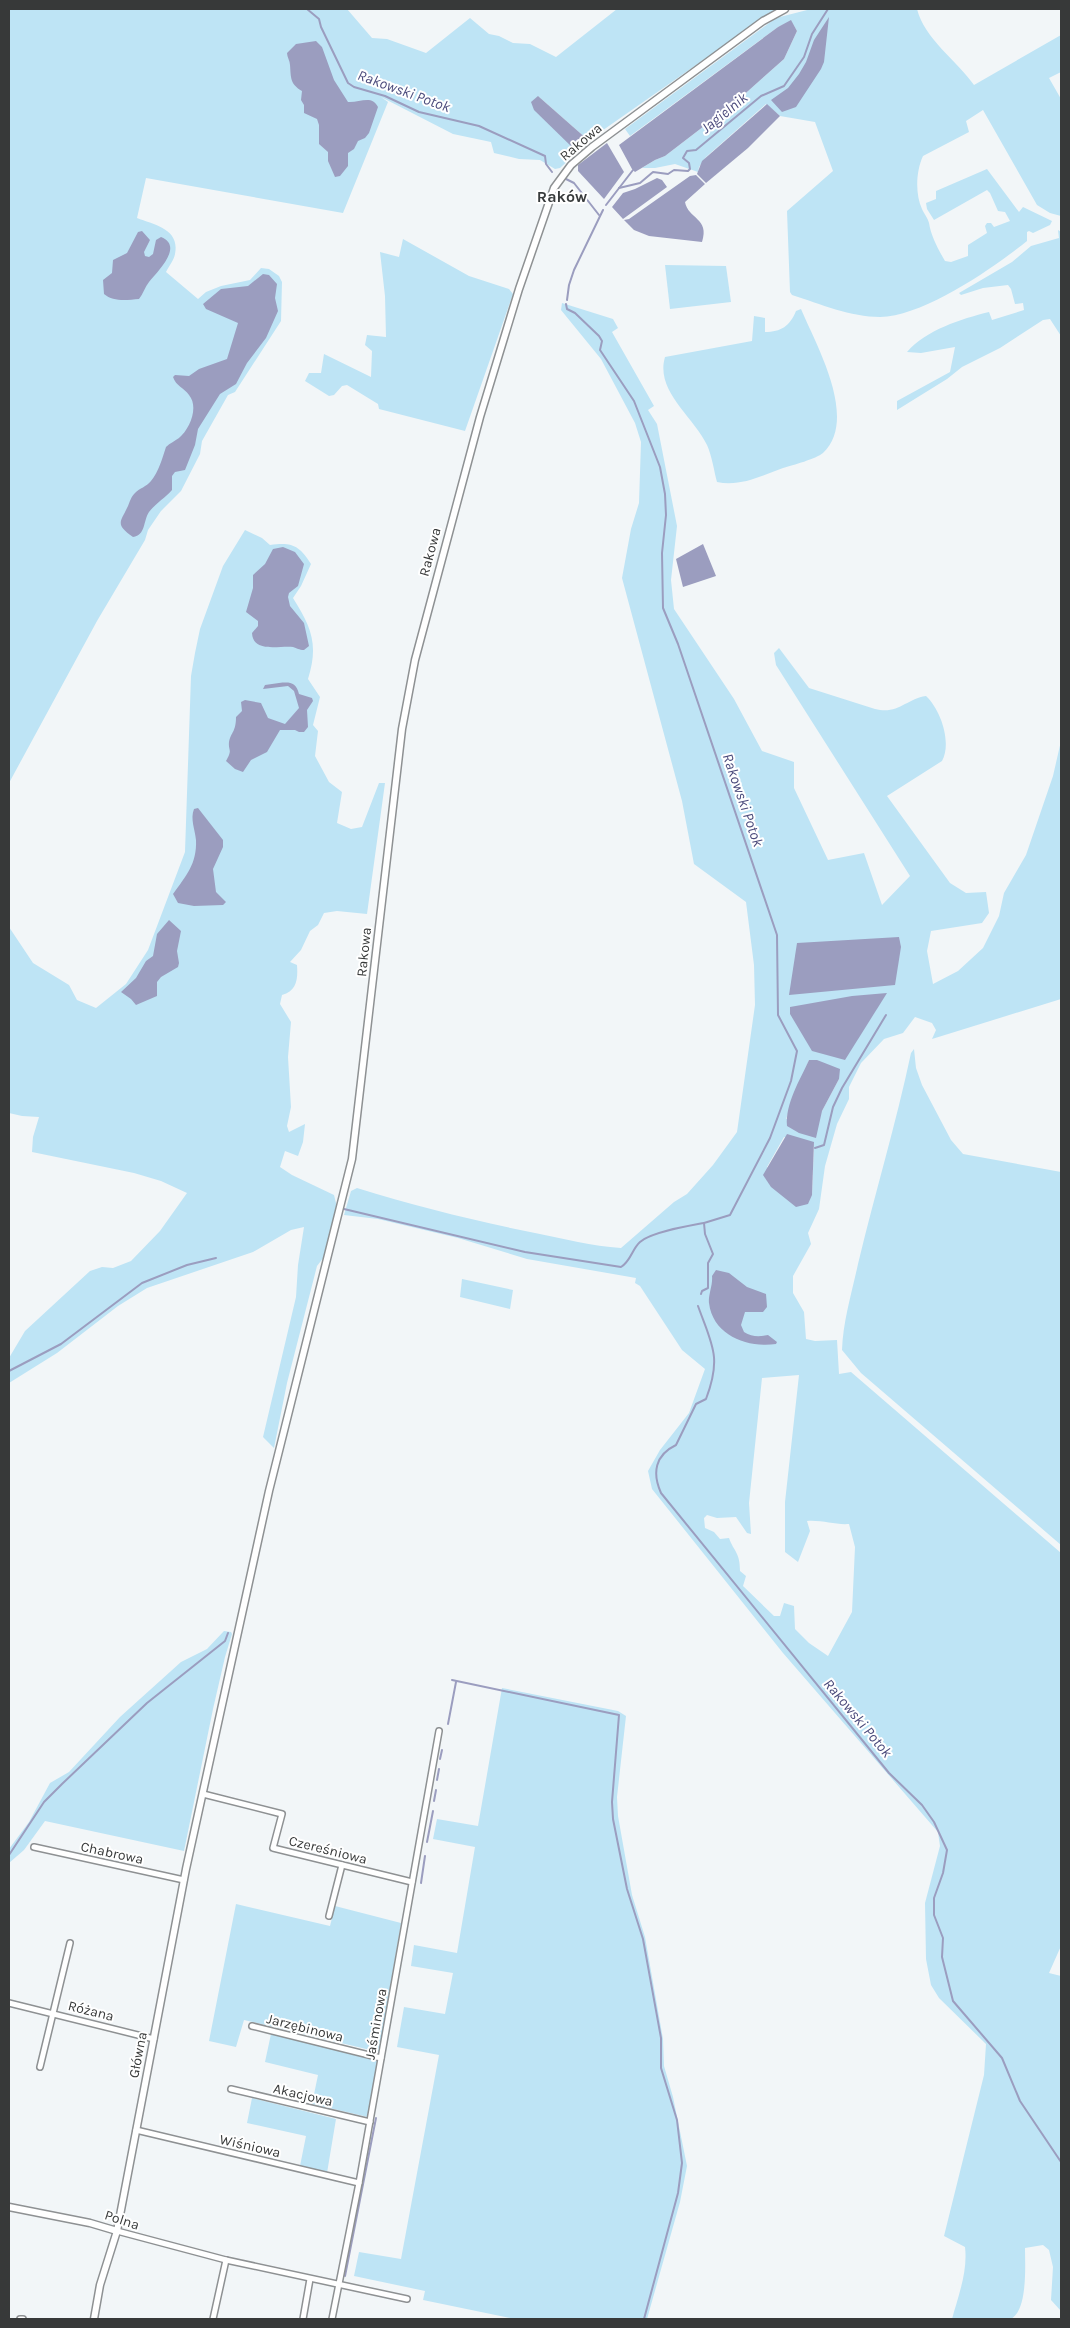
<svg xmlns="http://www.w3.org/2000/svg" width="1070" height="2328" viewBox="0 0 1070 2328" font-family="Karla,sans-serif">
	<rect width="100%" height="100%" fill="#f2f6f8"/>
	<g fill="#bee4f5" fill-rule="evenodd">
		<path d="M9,9H347L372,38L387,39L426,53L470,18L489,34L499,36L513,43L530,44L556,57L617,9H776L596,135L560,168L555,169L540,160L519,159L494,153L491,142L453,134L381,97L388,102L343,213L146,178L137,218C155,225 180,229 175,254C174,260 169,266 166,272L198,299L206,292L221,286L250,280L261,268L269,269L279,276L282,282L281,321L235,392L228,395L202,441L200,454L181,491L161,511L148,530L145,540L97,621L9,783ZM538,96L588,140L576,151Z"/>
		<path d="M811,9H917C924,38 957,61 974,85L1061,35V72L1049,78L1061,99V216L1050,213L1037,205L983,110L966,121L969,132L923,156C916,171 915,194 922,209C924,214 928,218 929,223C931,236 938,249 945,261L951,262L968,256V245L987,233L985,226L987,223H991L994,227L1010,221L1005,212L998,211L990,193L987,190L934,220L927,209L926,203L936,199V191L987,169L1019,212L1023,207L1052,221L1050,225L1033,233L1029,231L1027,232V241C993,268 925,316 880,317C851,317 820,304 792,295L790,292L787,211L833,171L815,122L780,116L766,104L706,157L699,167L698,172L675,164L655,168H642L655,160L665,156L738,100L784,59L797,31L791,21L778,27L630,136L625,129L776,18Z"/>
		<path d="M1058,230L1061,232V336L1050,319L1043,320L1000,348L962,367L947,379L897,410V401L950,372L955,347L921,353L907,352C926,330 961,319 989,312L992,320L1024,310L1023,303L1015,304L1011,289L1008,285L983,288L961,295L959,293L1012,262L1031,246L1059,238Z"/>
		<path d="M403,239L469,276L509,289L513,294L465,431L379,409L378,404L347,385L342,386L334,395L329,396L305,381L309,373H321L324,354L371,377L372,351L365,345L367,335L386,337L385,296L380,252L399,257Z"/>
		<path d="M665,265L726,266L731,302L670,309Z"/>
		<path d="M562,303L613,319L618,328L612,332L654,406L648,410L657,424L677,526L671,580L674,609L734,699L762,751L794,762V788L828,860L864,853L882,905L910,876L776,665L774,653L779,648L809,688L875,709C898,715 906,699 926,696C941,710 952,743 942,761L887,796L950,883L966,893L986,892L989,913L982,923L931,931L927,951L933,984L958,971L983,948L999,916L1004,893L1026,855L1053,776L1061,741V999L932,1039L936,1030L932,1023L915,1017L903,1033L884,1039L861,1063L849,1087V1099L837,1124L825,1166L819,1209L808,1233L811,1244L793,1276V1293L804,1312L806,1339L815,1341L837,1340L839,1374L851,1372L1061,1553V1946L1049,1973L1061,1976V2311L1051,2300L1053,2267L1049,2250L1043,2245L1025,2248C1025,2264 1028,2310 1011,2319C1003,2322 963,2319 952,2319C958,2297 968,2271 965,2247L944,2236L984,2075L986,2044L939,1998L931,1985L926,1959L925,1903L940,1846L938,1832L783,1653L652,1489L648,1471L660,1450L689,1413L705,1369L682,1350L640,1286L635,1283L636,1278L527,1259L458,1238L378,1219L344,1215L351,1191L357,1188C415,1206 475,1221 535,1233C564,1239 592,1246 621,1248L674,1202L687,1194L713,1165L737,1132L755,1005L754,965L746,902L694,864L682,801L622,578L631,529L639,503L641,442L635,423L601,359L561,310ZM809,1060L839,1079L822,1111L786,1119ZM784,1137L814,1143L812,1195L767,1167ZM799,1375L785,1502V1552L798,1562L810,1531L807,1521C823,1520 835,1525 849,1524L855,1547L852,1612L828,1656L809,1643L795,1629L794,1606L784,1603L780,1616H774L743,1586L746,1576L740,1571C740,1552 734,1552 729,1538L720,1539L714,1532L705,1528L704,1518L707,1515L717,1518L736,1517L747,1533L751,1534L749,1503L762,1378Z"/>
		<path d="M801,309C816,345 859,419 823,453C816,459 793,465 783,468C761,476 740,487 717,482C714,471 712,456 707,445C693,416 655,391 665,357L752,341L754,316L765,318V332C781,332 790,326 796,311Z"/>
		<path d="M245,530L262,538L270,545C292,542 299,545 311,564L301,586L293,598C311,627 319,644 308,679L320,697L313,725L318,731L315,756L329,782L342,792L337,823L351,829L362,827L379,783H385L367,914L337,911L324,913L318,925L310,931L301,950L290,962L297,965C298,979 297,991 282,995L280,1004L291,1022L288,1057L291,1107L287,1126L289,1132L305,1124L303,1142L298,1156L285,1151L280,1167L292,1175L334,1195L337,1207L324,1257L317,1266L287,1383L274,1448L263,1437L296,1297L298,1265L304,1227L291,1230L253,1252L147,1288L118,1306L57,1353L9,1383V1358L25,1331L90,1271L102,1267L113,1268L131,1261L160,1231L187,1193L161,1181L134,1173L32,1152L33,1137L39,1117L22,1116L9,1113V927L33,963L69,985L77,1000L96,1008L126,984L148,950L185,852L191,676L195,653L200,629L223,566Z"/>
		<path d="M914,1049L916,1068L922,1085L951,1140L963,1154L1061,1172V1545L861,1373L842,1350C843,1321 852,1292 858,1264C875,1193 896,1124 911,1053Z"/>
		<path d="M462,1279L513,1290L510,1309L460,1297Z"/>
		<path d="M224,1631L231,1632L232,1634L225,1657L213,1709L184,1851L45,1821L24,1850L9,1863V1849L29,1822L50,1783L69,1772L120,1717L181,1662L207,1649Z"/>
		<path d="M502,1688L618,1711L626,1716L617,1797L618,1816L632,1895L645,1937L663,2039L664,2066L673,2097L687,2166L680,2202L647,2319H515L423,2300L425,2291L354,2276L359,2252L401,2259L439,2055L397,2047L404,2007L445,2014L453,1973L411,1966L414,1945L457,1953L475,1847L433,1839L437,1819L478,1826Z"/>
		<path d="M236,1904L330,1926L335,1906L401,1923L379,2052L244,2020L236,2047L209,2041Z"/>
		<path d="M271,2034L378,2059L368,2117L312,2104L318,2075L265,2062Z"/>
		<path d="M252,2098L336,2119L327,2173L300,2166L306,2136L247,2123Z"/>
	</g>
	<g fill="#9b9dbf">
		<path d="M829,17L824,62L821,69L796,107L782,112L771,100L788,88L799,74L806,62L814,40Z"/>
		<path d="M791,20L797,31L784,59L738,100L665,156L655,160L635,172L632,169L619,145L778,27Z"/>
		<path d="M316,41L322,47L334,80L348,102C359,103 372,94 378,107L369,133L365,138L358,141L354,149L348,153V166L340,176L335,177L328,161V152L319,144V125L317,119L304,113V105L301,100L302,91C290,84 291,78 290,65C290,61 287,57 287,53L296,44Z"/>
		<path d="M538,96L588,140L576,151L534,110L531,102Z"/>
		<path d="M767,104L780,116L748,148L706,183L697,174L702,161Z"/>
		<path d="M607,143L624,172L604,199L578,171V165Z"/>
		<path d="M696,175L705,184L685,202C688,219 710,218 702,242L649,236L634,230L624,220L629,219L690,176Z"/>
		<path d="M657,178L662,180L667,187L623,219L612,207L623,193L635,189Z"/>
		<path d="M142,231L150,240L144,252L145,256L149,257L153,254L156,240L161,237C184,246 158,271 149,282C145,287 143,294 139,299C127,300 113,302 104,294L103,280L112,273L113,260L127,253L138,232Z"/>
		<path d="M263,274L269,275L277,284L275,298L278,311L266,338L247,363L236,384L220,394L198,429L195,445L185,470L175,472L172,476V490C165,498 155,504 149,512C143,521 146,535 133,537C115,524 120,523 128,506C130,501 131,497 135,493C140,488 146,487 151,481C159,471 162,459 166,447C170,443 175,441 179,438C190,429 199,407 189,395C184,388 176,386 173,377L175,375L189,376L199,369L227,359L238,323L206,309L203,304L221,289L248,286Z"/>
		<path d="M703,544L716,576L683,587L676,559Z"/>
		<path d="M283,547L295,552L304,564L298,586L289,593L288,597L290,606L304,623L309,646L304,650C299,650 297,648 293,647C281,645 253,654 252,633L258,626V621L246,612L253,588V575L265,564L273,549Z"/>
		<path d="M279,683C290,682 296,682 299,694L312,698L313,701L307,710L308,727L304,732H299L295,730H280L267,752L251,760L243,772L235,769L226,761C233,749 228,751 229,742C231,732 236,732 236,717L242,711L241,702L245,700L261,703L268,718L285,724L299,708L294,691L288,686L263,689L265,685Z"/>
		<path d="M198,808L223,840V847L213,869L216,892L226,902L223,905L194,906L178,903L173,894C186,876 197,864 196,840C195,829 190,819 194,809Z"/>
		<path d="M169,920L181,931L177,951L179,963L178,967L161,977L157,982V996L136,1005L131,999L121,992L136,978L146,961L153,956L157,934Z"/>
		<path d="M899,937L901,947L895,985L789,995L797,943Z"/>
		<path d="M887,993L845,1060L812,1051L790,1014V1007L852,996Z"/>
		<path d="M809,1060H817L840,1069L839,1079L822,1111L816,1138L799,1133L787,1126C785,1104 800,1080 809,1060Z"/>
		<path d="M787,1134L814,1142L812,1195L808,1204L796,1207L771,1187L763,1175Z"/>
		<path d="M716,1270L729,1273L747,1287L766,1294L767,1307L763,1312H745L741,1325L744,1332C752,1337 759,1337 768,1335L777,1342L776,1344C748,1348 713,1336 709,1303C708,1295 713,1285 712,1276Z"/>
	</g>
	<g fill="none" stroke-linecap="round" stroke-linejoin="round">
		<g stroke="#9b9dbf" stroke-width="2">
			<path d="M307,9L319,19L321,27L348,83L354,87L385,96L419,112L479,126L545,156L546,164L552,172"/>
			<path d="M566,179L574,183L599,215"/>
			<path d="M619,188L640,183L653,172L668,174L674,170L688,171L690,169L689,163L683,158L687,151L696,150L761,96L784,86L804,57L812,34L828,9"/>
			<path d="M606,205L633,170"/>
			<path d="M567,300L569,285L574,270L603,210"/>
			<path d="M566,304L567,309L575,313L599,336L602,341L600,350L634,401L660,467L665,494L666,515L662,553L663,608L678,644L777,935L778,1015L797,1051L791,1081L770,1138L730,1215L704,1223L705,1234L713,1254L708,1263V1288L702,1291L701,1294"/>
			<path d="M815,1148L824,1145L833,1107L842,1088L886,1015"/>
			<path d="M344,1209L525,1252L621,1267C631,1261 632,1249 640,1242C651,1232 688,1226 704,1223"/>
			<path d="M698,1306C712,1345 722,1357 706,1399L696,1404L676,1445C655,1455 652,1473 661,1493L889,1773L922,1805L934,1822L947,1850L943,1873L934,1898V1915L943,1938L942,1957L953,2001L1002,2058L1020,2101L1061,2162"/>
			<path d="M9,1371L61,1344L142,1283L187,1265L216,1258"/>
			<path d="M452,1680L619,1715L612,1802L613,1819L627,1889L643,1939L661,2038V2068L677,2120L682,2163L678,2193L644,2319"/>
			<path d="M448,1724L456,1682"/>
			<path d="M440,1759L442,1750"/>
			<path d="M437,1780L439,1769"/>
			<path d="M434,1801L436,1790"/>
			<path d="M427,1842L433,1811"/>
			<path d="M9,1855L44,1802L62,1784L147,1703L225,1641L228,1633"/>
			<path d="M421,1883L425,1856"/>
			<path d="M345,2276L376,2118"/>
		</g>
		<g stroke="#8e9193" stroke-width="8">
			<g id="minor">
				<path d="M203,1794L282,1814L273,1848L412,1882"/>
				<path d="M34,1847L184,1880"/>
				<path d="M329,1916L342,1865"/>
				<path d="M9,2003L154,2039"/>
				<path d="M252,2026L381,2058"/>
				<path d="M40,2067L70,1943"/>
				<path d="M231,2089L370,2122"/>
				<path d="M136,2130L359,2183"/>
				<path d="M117,2231L226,2260L407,2299"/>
				<path d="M20,2319H23"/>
				<path d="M213,2319L226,2260"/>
				<path d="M303,2319L310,2279"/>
				<path d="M332,2319L359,2183L439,1731"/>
			</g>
		</g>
		<g stroke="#8e9193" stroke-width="9">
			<g id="tertiary">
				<path d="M9,2207L90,2223L117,2231"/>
				<path d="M94,2319L100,2285L117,2231L186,1869L269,1491L352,1159L402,729L415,660L480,417L519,289L554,188L571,165L592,147L763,21L785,9"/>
			</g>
		</g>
		<use href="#minor" stroke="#fff" stroke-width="5"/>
		<use href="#tertiary" stroke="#fff" stroke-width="6"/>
	</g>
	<g text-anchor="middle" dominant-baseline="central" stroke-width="4" stroke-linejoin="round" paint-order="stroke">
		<g font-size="14" fill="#373939" stroke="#fff">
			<text transform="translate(581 142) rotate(-40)">Rakowa</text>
			<text transform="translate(430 552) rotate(-75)">Rakowa</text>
			<text transform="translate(364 952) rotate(-84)">Rakowa</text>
			<text transform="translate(328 1850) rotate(14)">Czereśniowa</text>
			<text transform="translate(112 1853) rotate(12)">Chabrowa</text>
			<text transform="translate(91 2011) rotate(14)">Różana</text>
			<text transform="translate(376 2024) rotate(-80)">Jaśminowa</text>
			<text transform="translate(305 2028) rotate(14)">Jarzębinowa</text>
			<text transform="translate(138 2055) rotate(-79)">Główna</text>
			<text transform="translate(303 2095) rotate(13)">Akacjowa</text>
			<text transform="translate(250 2146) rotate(13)">Wiśniowa</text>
			<text transform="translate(122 2220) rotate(18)">Polna</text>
		</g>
		<g font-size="15" font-style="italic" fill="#4b4b7c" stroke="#fff">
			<text transform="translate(404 91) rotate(20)">Rakowski Potok</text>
			<text transform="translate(724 113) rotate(-39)">Jagielnik</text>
			<text transform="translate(743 800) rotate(71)">Rakowski Potok</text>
			<text transform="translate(858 1718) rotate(50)">Rakowski Potok</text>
		</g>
		<g font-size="16" font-weight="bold" fill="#393c3d" stroke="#fff">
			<text x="562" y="196">Raków</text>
		</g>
	</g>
	<rect width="1070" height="2328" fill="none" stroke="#373939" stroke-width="20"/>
</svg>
